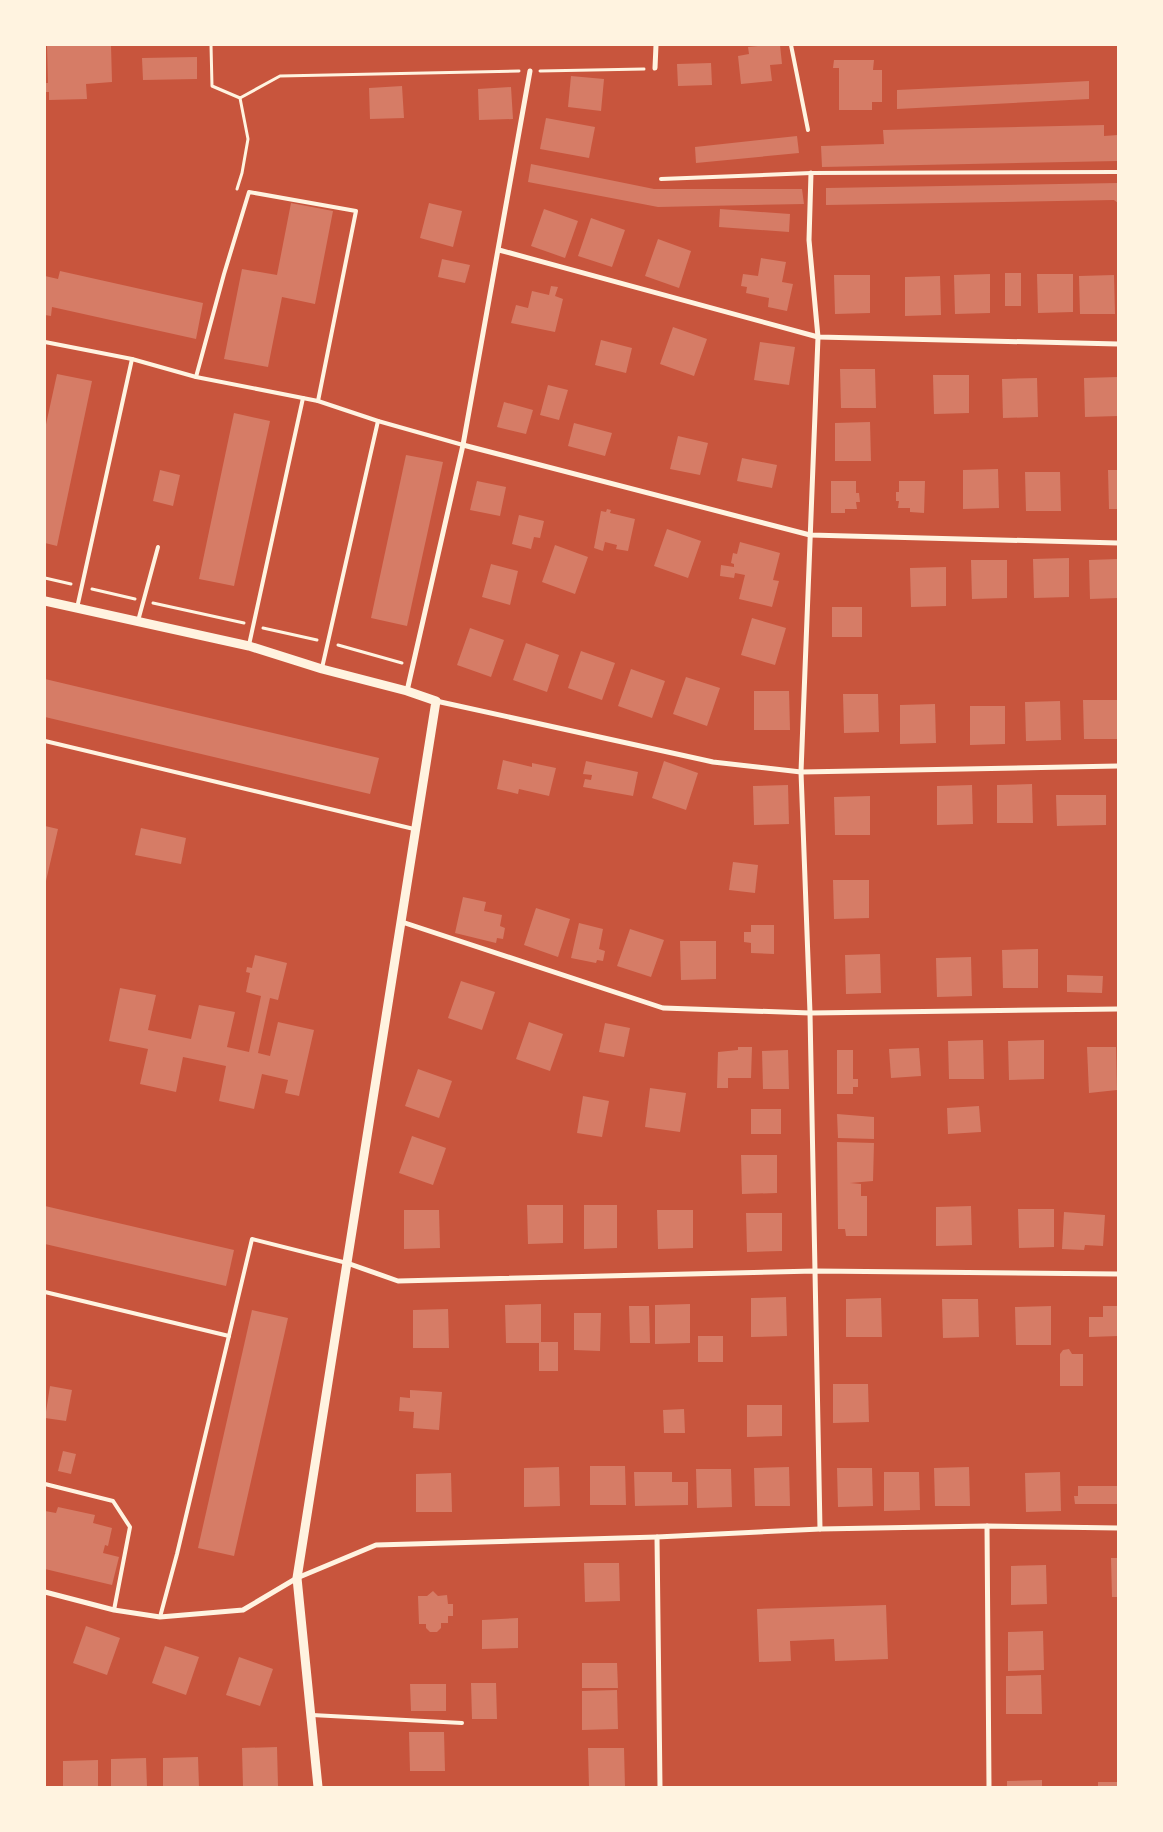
<svg xmlns="http://www.w3.org/2000/svg" width="1163" height="1832" viewBox="0 0 1163 1832" font-family="Arial,sans-serif">
	<rect width="100%" height="100%" fill="#c8553d"/>
	<g fill="#d67c66">
		<path d="M111,45L112,82L86,84L87,99L49,100V92H45V83H48L47,46Z"/>
		<path d="M758,45H780L782,64L770,65L772,81L741,84L738,56L749,54L748,47L758,46Z"/>
		<path d="M197,57V79L143,80L142,58Z"/>
		<path d="M834,60H874L873,70H882V102H872V110H839V68H833Z"/>
		<path d="M711,63L712,85L678,86L677,64Z"/>
		<path d="M571,76L604,79L601,111L568,107Z"/>
		<path d="M1089,81V99L897,109V90Z"/>
		<path d="M402,86L404,118L370,119L369,88Z"/>
		<path d="M511,87L513,119L479,120L478,89Z"/>
		<path d="M546,118L595,127L589,158L540,149Z"/>
		<path d="M1104,125V136L1118,135V161L822,167L821,146L884,144L883,130Z"/>
		<path d="M797,136L799,153L696,163L695,147Z"/>
		<path d="M531,164L654,189H802L804,204L658,207L528,182Z"/>
		<path d="M1118,183V203L1114,200L826,205V188Z"/>
		<path d="M291,203L333,211L315,304L282,297L268,367L224,359L242,269L277,275Z"/>
		<path d="M429,203L462,211L453,247L420,238Z"/>
		<path d="M544,209L578,221L565,258L531,246Z"/>
		<path d="M720,209L790,214L789,232L719,227Z"/>
		<path d="M591,218L625,230L612,267L578,256Z"/>
		<path d="M658,239L691,251L679,288L645,276Z"/>
		<path d="M761,258L786,262L782,282L793,284L787,311L768,307L769,298L746,293L747,287L741,286L743,274L758,276Z"/>
		<path d="M442,259L470,265L465,283L438,277Z"/>
		<path d="M60,271L203,303L196,339L52,307L51,316L45,315V276L58,279Z"/>
		<rect x="1005" y="273" width="16" height="33"/>
		<path d="M990,274V313L955,314L954,275Z"/>
		<path d="M1037,274H1073V312L1038,313Z"/>
		<path d="M834,275H870V313L835,314Z"/>
		<path d="M1114,275L1115,314H1080L1079,276Z"/>
		<path d="M940,276L941,315L905,316V277Z"/>
		<path d="M551,286L558,287L555,296L563,299L555,332L511,323L516,305L528,308L532,291L549,295Z"/>
		<path d="M673,327L707,339L694,376L660,364Z"/>
		<path d="M601,340L632,348L626,373L595,365Z"/>
		<path d="M760,342L795,347L789,385L754,380Z"/>
		<path d="M840,369H875L876,408H841Z"/>
		<path d="M57,374L92,381L57,546L45,543V429Z"/>
		<path d="M933,375H969V413L934,414Z"/>
		<path d="M1118,377V416L1085,417L1084,378Z"/>
		<path d="M1037,378L1038,417L1003,418L1002,379Z"/>
		<path d="M548,385L568,390L559,420L540,415Z"/>
		<path d="M504,402L533,410L526,434L497,427Z"/>
		<path d="M234,413L270,421L234,586L199,579Z"/>
		<path d="M870,422L871,461H835V423Z"/>
		<path d="M574,423L612,433L605,456L568,446Z"/>
		<path d="M678,436L708,443L700,475L670,469Z"/>
		<path d="M406,455L443,462L407,626L371,618Z"/>
		<path d="M742,458L777,465L772,488L737,481Z"/>
		<path d="M998,469L999,508L963,509V470Z"/>
		<path d="M160,470L180,475L173,506L153,501Z"/>
		<path d="M1108,470H1118V509H1109Z"/>
		<path d="M1025,472H1060L1061,511H1026Z"/>
		<path d="M477,481L506,487L500,516L470,510Z"/>
		<path d="M831,481H856V493H859L860,502H856L857,509H845V513H831Z"/>
		<path d="M899,481H925L924,513L910,512V508H898L899,501H896V492H899Z"/>
		<path d="M607,509L611,510L610,513L635,519L628,551L616,549L617,545L605,542L603,551L594,548L601,511L606,512Z"/>
		<path d="M519,515L544,521L540,538L534,537L531,549L512,544Z"/>
		<path d="M667,529L701,541L688,578L654,566Z"/>
		<path d="M740,542L780,553L773,580L779,581L772,607L739,599L745,575L735,573L734,578L720,576L721,565L734,567V564L731,563L733,553L737,554Z"/>
		<path d="M555,545L588,557L575,594L542,582Z"/>
		<path d="M1069,558V597L1034,598L1033,559Z"/>
		<path d="M1118,559V598L1090,599L1089,560Z"/>
		<path d="M971,560H1007V598L972,599Z"/>
		<path d="M491,564L518,571L510,605L482,597Z"/>
		<path d="M946,567V606L911,607L910,568Z"/>
		<rect x="832" y="607" width="30" height="30"/>
		<path d="M752,618L786,628L775,665L741,655Z"/>
		<path d="M470,628L504,640L491,677L457,665Z"/>
		<path d="M526,643L559,655L547,692L513,680Z"/>
		<path d="M581,651L615,663L602,700L568,688Z"/>
		<path d="M631,669L665,681L652,718L618,706Z"/>
		<path d="M686,677L720,688L707,726L673,714Z"/>
		<path d="M45,679L379,758L370,794L45,717Z"/>
		<path d="M754,691H789L790,730H754Z"/>
		<path d="M843,694H878L879,732L844,733Z"/>
		<path d="M1083,700H1118V739H1084Z"/>
		<path d="M1060,701L1061,740L1026,741L1025,702Z"/>
		<path d="M935,704L936,743L900,744V705Z"/>
		<path d="M970,706H1005V744L970,745Z"/>
		<path d="M503,760L532,767V763L556,768L549,796L519,789L518,794L497,789Z"/>
		<path d="M586,761L638,772L633,796L583,787L585,779L591,780L592,775L583,774Z"/>
		<path d="M664,761L698,773L686,810L652,798Z"/>
		<path d="M1032,784L1033,823H997V785Z"/>
		<path d="M788,785L789,824L754,825L753,786Z"/>
		<path d="M972,785L973,824L937,825V786Z"/>
		<path d="M1056,795H1106V825L1057,826Z"/>
		<path d="M870,796V835H835L834,797Z"/>
		<path d="M45,826L58,829L46,881H45Z"/>
		<path d="M141,828L186,838L181,864L135,855Z"/>
		<path d="M733,862L758,865L755,893L729,890Z"/>
		<path d="M833,880H869V918L834,919Z"/>
		<path d="M463,897L486,902L484,911L502,915L500,926L505,928L503,939L497,938L496,943L455,933Z"/>
		<path d="M536,908L570,919L558,957L524,945Z"/>
		<path d="M579,923L603,929L599,949L605,951L603,961L597,960L596,963L571,958Z"/>
		<path d="M751,925H774V954L751,953V943L744,942V932H751Z"/>
		<path d="M630,929L664,940L651,977L617,966Z"/>
		<path d="M680,941H716V979L681,980Z"/>
		<path d="M1038,949V988H1003L1002,950Z"/>
		<path d="M880,954L881,993L846,994L845,955Z"/>
		<path d="M255,955L287,963L278,1000L270,998L258,1053L270,1056L278,1022L314,1030L299,1096L285,1093L288,1080L262,1074L254,1109L219,1101L226,1066L183,1057L176,1092L140,1084L148,1049L109,1041L120,988L156,995L148,1030L191,1039L199,1005L235,1012L227,1047L249,1052L261,996L246,992L250,973L246,972L247,967L252,968Z"/>
		<path d="M971,957L972,996L937,997L936,958Z"/>
		<path d="M1067,975L1103,976L1102,993L1067,992Z"/>
		<path d="M461,981L495,992L482,1030L448,1018Z"/>
		<path d="M529,1022L563,1034L550,1071L516,1059Z"/>
		<path d="M605,1023L630,1028L624,1057L599,1052Z"/>
		<path d="M983,1040L984,1079H949L948,1041Z"/>
		<path d="M1044,1040V1079L1009,1080L1008,1041Z"/>
		<path d="M738,1047H752L751,1078H728V1088H717L718,1052L738,1050Z"/>
		<path d="M1087,1047H1116L1117,1090L1089,1093Z"/>
		<path d="M919,1048L921,1076L891,1078L889,1049Z"/>
		<path d="M788,1050L789,1089H763L762,1051Z"/>
		<path d="M837,1050H853V1079H858V1087H853V1094H837Z"/>
		<path d="M418,1069L452,1081L439,1118L405,1106Z"/>
		<path d="M650,1088L686,1093L680,1132L645,1127Z"/>
		<path d="M583,1096L609,1101L602,1137L577,1133Z"/>
		<path d="M979,1106L981,1132L948,1134L947,1108Z"/>
		<rect x="751" y="1109" width="30" height="25"/>
		<path d="M837,1114L874,1117V1139L838,1138Z"/>
		<path d="M412,1136L446,1148L433,1185L399,1173Z"/>
		<path d="M837,1142L874,1143L873,1181L850,1183L861,1184V1196H867V1236H846L845,1229H838Z"/>
		<path d="M741,1155H777V1193L742,1194Z"/>
		<path d="M527,1205H563V1243L528,1244Z"/>
		<path d="M584,1205H617V1248L584,1249Z"/>
		<path d="M45,1206L234,1250L226,1286L45,1244Z"/>
		<path d="M971,1206L972,1245L936,1246V1207Z"/>
		<path d="M1018,1209H1054V1247L1019,1248Z"/>
		<path d="M404,1210H439L440,1248L404,1249Z"/>
		<path d="M657,1210H693V1248L658,1249Z"/>
		<path d="M1064,1212L1105,1215L1103,1246L1085,1245L1084,1250L1062,1249Z"/>
		<path d="M746,1213H782V1251L747,1252Z"/>
		<path d="M786,1297L787,1336L751,1337V1298Z"/>
		<path d="M881,1298L882,1337H846V1299Z"/>
		<path d="M942,1299H978L979,1337L943,1338Z"/>
		<path d="M541,1304V1342H558V1371H539V1343H506L505,1305Z"/>
		<path d="M690,1304V1343L655,1344V1305Z"/>
		<path d="M629,1306H649L650,1343H630Z"/>
		<path d="M1051,1306V1345H1016L1015,1307Z"/>
		<path d="M1103,1306H1118V1336L1089,1337V1317H1103Z"/>
		<path d="M448,1309L449,1348H413V1310Z"/>
		<path d="M252,1310L288,1318L234,1556L198,1548Z"/>
		<path d="M574,1313H601L600,1351L574,1350Z"/>
		<rect x="698" y="1336" width="25" height="26"/>
		<path d="M1069,1349L1072,1354H1083V1386H1060V1354L1063,1350Z"/>
		<path d="M833,1384H868L869,1422L833,1423Z"/>
		<path d="M50,1386L72,1390L66,1421L45,1418Z"/>
		<path d="M410,1390L442,1392L439,1430L413,1428L414,1412L399,1411L400,1397L410,1398Z"/>
		<path d="M747,1405H782V1436L747,1437Z"/>
		<path d="M684,1409L685,1433H664L663,1410Z"/>
		<path d="M63,1451L76,1454L71,1474L58,1471Z"/>
		<path d="M590,1466H625L626,1505H590Z"/>
		<path d="M559,1467L560,1506L524,1507V1468Z"/>
		<path d="M789,1467L790,1506H755L754,1468Z"/>
		<path d="M969,1467L970,1506H935L934,1468Z"/>
		<path d="M837,1468H872L873,1506L838,1507Z"/>
		<path d="M696,1469H731L732,1507L697,1508Z"/>
		<path d="M634,1472H672V1482H688V1505L635,1506Z"/>
		<path d="M884,1472H919L920,1510L884,1511Z"/>
		<path d="M1060,1472L1061,1511L1026,1512L1025,1473Z"/>
		<path d="M451,1473L452,1512H416V1474Z"/>
		<path d="M1078,1486H1118V1504H1075L1074,1496H1078Z"/>
		<path d="M58,1507L95,1515L93,1523L112,1528L108,1546L105,1545L103,1553L119,1557L112,1585L45,1569V1511L56,1513Z"/>
		<path d="M1111,1558H1118V1597H1112Z"/>
		<path d="M584,1563H619L620,1601L585,1602Z"/>
		<path d="M1046,1565L1047,1604L1011,1605V1566Z"/>
		<path d="M433,1591L438,1596L447,1595L448,1604H453V1616H448V1623H441V1628L437,1632H430L426,1628V1624H419L418,1596H427Z"/>
		<path d="M886,1605L888,1659L835,1661L834,1639L790,1641L791,1661L759,1662L757,1609Z"/>
		<path d="M518,1618V1648L482,1649V1620Z"/>
		<path d="M86,1626L120,1638L107,1675L73,1663Z"/>
		<path d="M1043,1631L1044,1670L1008,1671V1632Z"/>
		<path d="M165,1646L199,1657L186,1695L152,1683Z"/>
		<path d="M239,1657L273,1669L260,1706L226,1695Z"/>
		<path d="M582,1663H617L618,1688H582Z"/>
		<path d="M1041,1675L1042,1714H1006V1676Z"/>
		<path d="M471,1683H496L497,1719H472Z"/>
		<path d="M410,1684H446V1711H411Z"/>
		<path d="M617,1690L618,1729L582,1730V1691Z"/>
		<path d="M409,1732H444L445,1771H410Z"/>
		<path d="M277,1747L278,1786L243,1787L242,1748Z"/>
		<path d="M588,1748H624L625,1787H589Z"/>
		<path d="M198,1757L199,1787H163V1758Z"/>
		<path d="M146,1758L147,1787H111V1759Z"/>
		<path d="M98,1760V1787H63V1761Z"/>
		<path d="M1042,1780V1787H1007V1781Z"/>
		<rect x="1098" y="1782" width="20" height="5"/>
	</g>
	<g fill="none" stroke-linecap="round" stroke-linejoin="round">
		<g stroke="#fff3e0" stroke-width="3">
			<path d="M211,45L212,86L240,98L248,139L242,173L237,189"/>
			<path d="M540,71L644,69"/>
			<path d="M240,98L280,76L519,71"/>
			<path d="M45,578L71,584"/>
			<path d="M92,589L135,599"/>
			<path d="M153,603L244,623"/>
			<path d="M263,628L317,640"/>
			<path d="M338,645L402,663"/>
		</g>
		<g stroke="#fff3e0" stroke-width="4">
			<path d="M791,45L808,130"/>
			<path d="M661,179L811,173L1118,172"/>
			<path d="M45,342L132,359L196,377L318,401L378,421L463,445"/>
			<path d="M196,377L224,274L249,192L356,211L318,401"/>
			<path d="M77,608L132,359"/>
			<path d="M138,621L158,547"/>
			<path d="M249,645L303,398"/>
			<path d="M322,668L378,421"/>
			<path d="M45,741L414,829"/>
			<path d="M45,1292L229,1336"/>
			<path d="M45,1484L113,1501L130,1527L114,1610"/>
			<path d="M160,1617L177,1554L252,1239L347,1263"/>
			<path d="M312,1715L462,1723"/>
		</g>
		<g stroke="#fff3e0" stroke-width="5">
			<path d="M655,68L656,45"/>
			<path d="M811,173L809,240L818,337L801,772L810,1013L820,1529"/>
			<path d="M499,250L818,337L1118,344"/>
			<path d="M463,445L810,535L1118,543"/>
			<path d="M407,691L463,445L530,71"/>
			<path d="M436,701L713,762L801,772L1118,766"/>
			<path d="M402,922L663,1008L810,1013L1118,1009"/>
			<path d="M347,1263L398,1281L815,1271L1118,1274"/>
			<path d="M987,1526L989,1787"/>
			<path d="M657,1537L660,1787"/>
			<path d="M45,1592L114,1610L160,1617L243,1610L297,1578L376,1545L657,1537L820,1529L987,1526L1118,1528"/>
		</g>
		<path stroke="#fff3e0" stroke-width="9" d="M45,601L249,646L322,669L407,691L436,701L297,1578L318,1787"/>
	</g>
	<rect width="1163" height="1832" fill="none" stroke="#fff3e0" stroke-width="92"/>
</svg>
